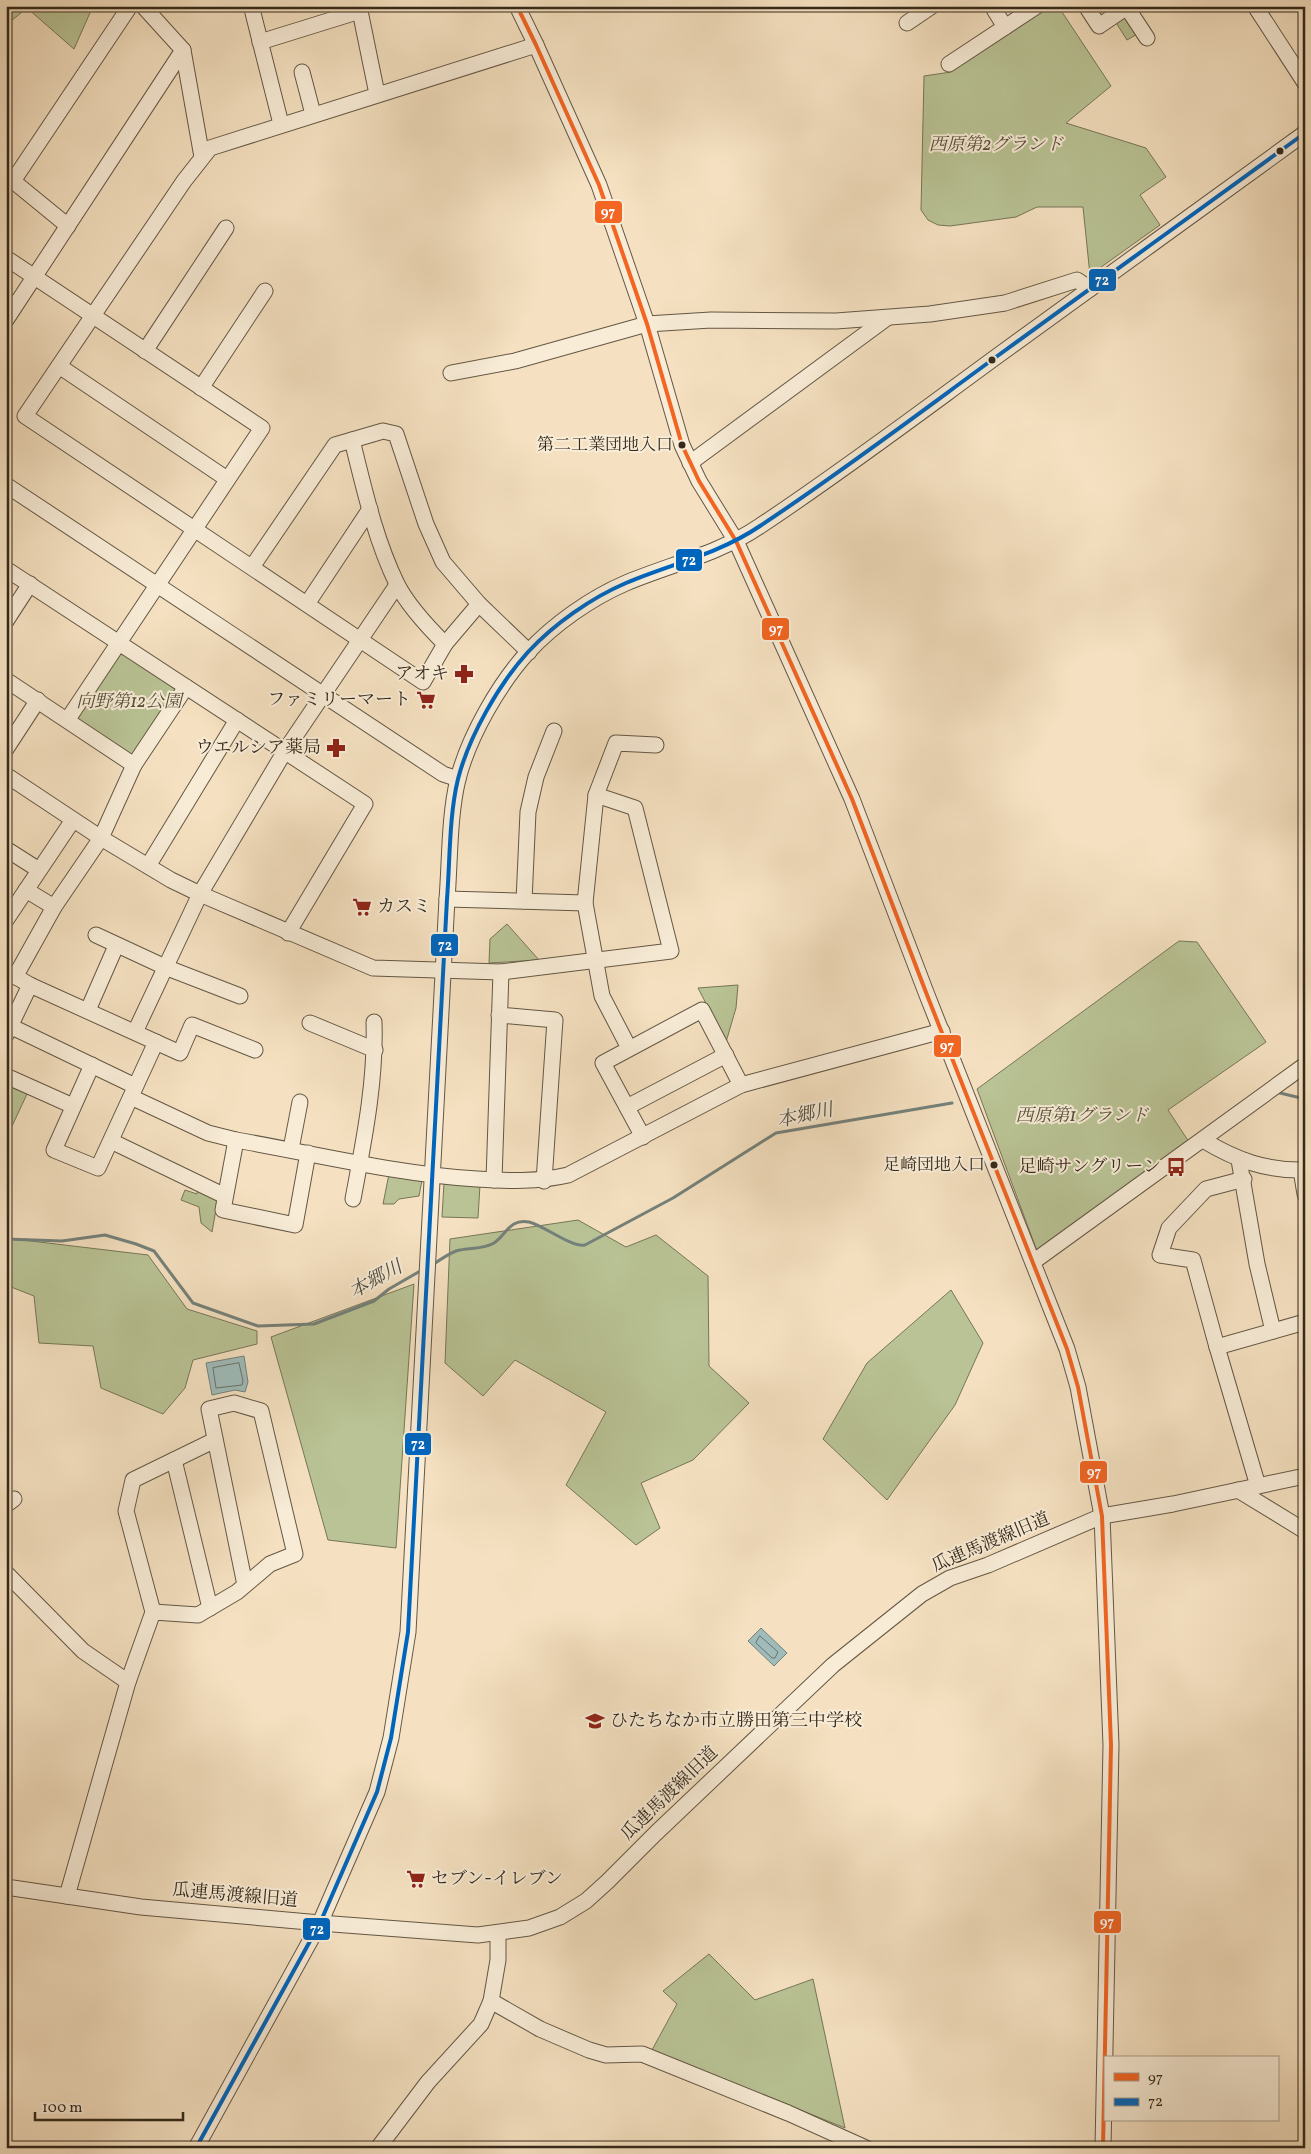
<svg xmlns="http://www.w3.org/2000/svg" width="1311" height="2154" viewBox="0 0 1311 2154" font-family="Vollkorn,'Noto Serif JP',serif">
	<rect width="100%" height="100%" fill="#f5e1c1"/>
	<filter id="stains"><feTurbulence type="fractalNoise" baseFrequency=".004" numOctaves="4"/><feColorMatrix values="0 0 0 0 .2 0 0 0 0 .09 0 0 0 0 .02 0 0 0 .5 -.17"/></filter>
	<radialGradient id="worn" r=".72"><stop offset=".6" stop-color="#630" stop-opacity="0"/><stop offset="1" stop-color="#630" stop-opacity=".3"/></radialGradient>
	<g fill="#b9c395" stroke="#767658">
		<path d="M6,6H93L74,49L27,8L6,25Z"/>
		<path d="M1047,6H1058L1111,86L1066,123L1146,148L1166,177L1140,195L1160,225L1090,275L1083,207H1037L1016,217L950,226L938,225L928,220L921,210L924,76L951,72Z"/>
		<path d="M1127,13L1139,33L1127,40L1115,21Z"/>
		<path d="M124,654L175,689L177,695L135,756L128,758L77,722V715L117,655Z"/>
		<path d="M507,924L539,960L489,963L490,939Z"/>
		<path d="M1179,941L1197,942L1266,1042L1168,1110L1189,1142L1037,1251L977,1089Z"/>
		<path d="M738,985L736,1008L726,1042L698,988Z"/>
		<path d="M6,1085L27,1094L6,1139Z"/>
		<path d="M389,1174L422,1180L419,1196L399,1199L394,1204H383Z"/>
		<path d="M444,1183L480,1185L478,1218L442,1217Z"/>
		<path d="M198,1188L218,1198L212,1232L201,1223L199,1207L181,1200L185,1190L197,1194Z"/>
		<path d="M578,1220L626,1247L656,1235L708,1276L709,1366L749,1403L693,1460L641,1483L660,1528L636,1545L566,1485L606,1412L515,1360L483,1396L445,1363L450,1239Z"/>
		<path d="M6,1238L148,1255L187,1309L257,1331V1344L193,1360L185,1388L163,1414L101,1388L93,1346L39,1343L34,1296L6,1285Z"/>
		<path d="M414,1284L396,1548L328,1540L271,1337Z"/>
		<path d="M951,1290L983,1343L955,1405L887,1500L823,1439L867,1363Z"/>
		<path d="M709,1954L755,2000L813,1979L845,2128L652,2050L677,2004L663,1991Z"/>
	</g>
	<g fill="#9fbcbb" stroke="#74817b">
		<path d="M244,1356L248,1382L245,1392L235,1390L212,1395L206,1363Z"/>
		<path d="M761,1628L787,1653L774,1666L748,1641Z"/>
	</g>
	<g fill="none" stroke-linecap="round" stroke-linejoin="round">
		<g stroke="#6a726b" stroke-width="1">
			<path d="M239,1363L243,1381L242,1385L216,1388L213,1368Z"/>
			<path d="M760,1636L778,1652L775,1658H772L756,1643Z"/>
		</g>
		<g stroke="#74817b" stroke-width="3">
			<path d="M1280,1093L1305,1099"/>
			<path d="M6,1239L62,1241L105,1235L136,1244L154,1251L193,1303L258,1326L314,1324L374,1301L389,1289L422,1270"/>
			<path d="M432,1265C440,1260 448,1254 456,1251C468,1247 483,1250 494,1243C506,1235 510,1218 529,1222C545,1226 572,1248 585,1245L673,1198L776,1133L952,1103"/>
		</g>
		<g stroke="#645744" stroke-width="17">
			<g id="minor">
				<path d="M143,6L183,50L202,157"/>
				<path d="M359,6L377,94"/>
				<path d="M517,6L536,45L599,185L647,324L682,445L699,481L736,541L852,799L927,995L1067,1349L1078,1387L1102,1516L1111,1745L1103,2148"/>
				<path d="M992,6L1005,27"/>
				<path d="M1086,6L1099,26L1127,7"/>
				<path d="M1126,6L1147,38"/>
				<path d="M1255,6L1305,83"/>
				<path d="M253,13L281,124"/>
				<path d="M907,23L932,6"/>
				<path d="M260,42L360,11"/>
				<path d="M949,64L1037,6"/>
				<path d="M302,72L313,114"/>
				<path d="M68,226L13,181L130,6"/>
				<path d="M6,258L262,428L68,719"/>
				<path d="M6,320L183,50"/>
				<path d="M145,351L226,228"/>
				<path d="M59,366L227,479"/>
				<path d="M451,373L515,361L647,324L711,320L836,321L930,314L1005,303L1077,280L1090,289"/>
				<path d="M201,388L265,291"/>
				<path d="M352,440C364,488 375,539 397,584C408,606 428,627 445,644"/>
				<path d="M690,463L887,318"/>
				<path d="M6,485L443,774L458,779"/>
				<path d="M252,567L335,445L383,431L396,434L426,524L443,562L479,604L445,644L423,682L25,416L184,181L210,148L536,45"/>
				<path d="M6,569L365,804L288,933"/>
				<path d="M307,604L370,509"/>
				<path d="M479,604L529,652"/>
				<path d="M6,621L30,584"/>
				<path d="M6,680L134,765"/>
				<path d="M6,749L38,700"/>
				<path d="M6,775L101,838L171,880L200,894L373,968L501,972L671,951L635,808L596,795"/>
				<path d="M6,849L39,870"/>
				<path d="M148,866L237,720"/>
				<path d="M26,890L54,907"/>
				<path d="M447,899L585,903"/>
				<path d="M524,901L528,812L536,777L554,731"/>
				<path d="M6,920L73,820"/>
				<path d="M96,935L165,967L240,996"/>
				<path d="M6,971L30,985L180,1053L192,1025L255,1050"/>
				<path d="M15,977L54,907L101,838L134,765L186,687"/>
				<path d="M88,1010L116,946"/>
				<path d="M499,1015L555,1020L544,1181"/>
				<path d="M310,1023L375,1050"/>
				<path d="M10,1026L135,1086"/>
				<path d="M135,1032L200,894L285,751L397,585"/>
				<path d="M6,1035L30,985"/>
				<path d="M629,1048L602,996L585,903L596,795L616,743L656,745"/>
				<path d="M92,1065L54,1150L98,1168L156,1042"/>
				<path d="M6,1076L73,1106"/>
				<path d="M131,1097L208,1133L236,1140C316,1154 396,1174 477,1179C508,1181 538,1182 568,1175L741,1085L942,1031"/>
				<path d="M627,1107L726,1055"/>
				<path d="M643,1137L603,1063L702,1010L741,1085"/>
				<path d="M236,1140L223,1210L295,1225L308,1153"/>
				<path d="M1203,1140C1236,1160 1266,1171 1305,1170"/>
				<path d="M111,1141L225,1196"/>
				<path d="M291,1149L300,1102"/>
				<path d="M1239,1160L1257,1264L1273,1331"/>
				<path d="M1301,1170L1305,1194"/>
				<path d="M494,1180L501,972"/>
				<path d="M353,1199C364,1140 376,1081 374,1022"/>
				<path d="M1033,1262L1305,1065"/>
				<path d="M1217,1347L1193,1260L1160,1255L1169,1228L1206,1189L1244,1179"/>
				<path d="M174,1460L210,1608"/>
				<path d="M1258,1486L1217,1347L1305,1322"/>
				<path d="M1238,1490L1305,1531"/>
				<path d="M6,1505L14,1499"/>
				<path d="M6,1573L83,1651L128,1682L67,1896"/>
				<path d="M153,1612L126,1511L133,1480L215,1440"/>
				<path d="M128,1682L153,1612L198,1615L237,1592L270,1564L295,1554L261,1411L234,1403L209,1409L245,1585"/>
				<path d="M6,1887L141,1907L320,1923L478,1935L529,1928L560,1917L586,1901L607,1882L656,1833L833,1665L922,1594L950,1578L988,1565L1102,1516L1173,1504L1305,1476"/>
				<path d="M491,2001L540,2029L589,2050L606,2055L642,2054L788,2113L866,2148"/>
				<path d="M196,2148L320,1923L377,1792L391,1738L408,1632L447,899C450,861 449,816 458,779C469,736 499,684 528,652C554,624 591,598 626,583C671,564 719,554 760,526C840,473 918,414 996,357C1099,282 1202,208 1305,133"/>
				<path d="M378,2148L428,2082L481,2024L491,2001L498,1960V1933"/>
			</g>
		</g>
		<use href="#minor" stroke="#f8ecd7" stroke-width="15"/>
		<g stroke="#f8ecd7" stroke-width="8">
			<path id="bus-1" d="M517,6L536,45L599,185L647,324L682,445L699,481L736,541L852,799L927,995L1067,1349L1078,1387L1102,1516L1111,1745L1103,2148"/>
		</g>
		<g stroke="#f8ecd7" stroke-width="8">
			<path id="bus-2" d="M196,2148L320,1923L377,1792L391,1738L408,1632L447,899C450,861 449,816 458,779C469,736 499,684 528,652C554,624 591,598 626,583C671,564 719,554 760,526C840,473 918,414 996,357C1099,282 1202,208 1305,133"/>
		</g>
		<use href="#bus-1" stroke="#f26522" stroke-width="4"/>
		<use href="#bus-2" stroke="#0065bd" stroke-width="4"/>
	</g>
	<defs>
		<g id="pharmacy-bare" transform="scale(1.5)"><path d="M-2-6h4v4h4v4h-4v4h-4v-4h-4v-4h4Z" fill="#8f2418" stroke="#f8ecd7" stroke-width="2.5" paint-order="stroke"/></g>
		<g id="supermarket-bare" transform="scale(1.5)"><path d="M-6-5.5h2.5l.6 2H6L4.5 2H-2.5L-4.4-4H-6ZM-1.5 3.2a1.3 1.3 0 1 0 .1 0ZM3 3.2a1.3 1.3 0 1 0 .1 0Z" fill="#8f2418" stroke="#f8ecd7" stroke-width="2.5" paint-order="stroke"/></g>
		<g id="bus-bare" transform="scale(1.5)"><path d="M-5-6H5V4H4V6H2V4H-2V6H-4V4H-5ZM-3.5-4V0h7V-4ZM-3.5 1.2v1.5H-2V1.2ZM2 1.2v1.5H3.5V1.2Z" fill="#8f2418" stroke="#f8ecd7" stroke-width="2.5" paint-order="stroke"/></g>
		<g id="school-bare" transform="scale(1.5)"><path d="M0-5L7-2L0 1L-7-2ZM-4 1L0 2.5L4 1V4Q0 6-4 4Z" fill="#8f2418" stroke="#f8ecd7" stroke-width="2.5" paint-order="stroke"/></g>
	</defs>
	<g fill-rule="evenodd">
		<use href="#pharmacy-bare" x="464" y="674"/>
		<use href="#supermarket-bare" x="426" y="700"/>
		<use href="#pharmacy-bare" x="336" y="748"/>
		<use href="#supermarket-bare" x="362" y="907"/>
		<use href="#bus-bare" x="1176" y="1167"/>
		<use href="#school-bare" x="595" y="1721"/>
		<use href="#supermarket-bare" x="416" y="1879"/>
	</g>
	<g fill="#34291b" stroke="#f8ecd7" stroke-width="2">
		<circle cx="1280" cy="151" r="4.5"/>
		<circle cx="992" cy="360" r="4.5"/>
		<circle cx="682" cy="445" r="4.5"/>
		<circle cx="994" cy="1165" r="4.5"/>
	</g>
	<g text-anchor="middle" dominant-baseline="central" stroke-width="4" stroke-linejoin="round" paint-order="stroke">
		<g font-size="17" fill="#34291b" stroke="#f8ecd7" text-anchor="end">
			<text x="673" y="445">第二工業団地入口</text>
			<text x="985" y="1165">足崎団地入口</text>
		</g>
		<g font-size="18" font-style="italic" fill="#55503a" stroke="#f8ecd7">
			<text x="996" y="145">西原第2グランド</text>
			<text x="129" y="702">向野第12公園</text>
			<text x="1082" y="1116">西原第1グランド</text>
		</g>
		<g font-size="18" fill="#34291b" stroke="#f8ecd7" text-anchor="end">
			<text x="449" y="674">アオキ</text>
			<text x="411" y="700">ファミリーマート</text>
			<text x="321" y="748">ウエルシア薬局</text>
			<text x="377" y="907" text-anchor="start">カスミ</text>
			<text x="1161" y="1167">足崎サングリーン</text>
			<text x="610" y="1721" text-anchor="start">ひたちなか市立勝田第三中学校</text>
			<text x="431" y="1879" text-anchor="start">セブン-イレブン</text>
		</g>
		<g font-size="18" fill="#34291b" stroke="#f8ecd7">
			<text transform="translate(991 1543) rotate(-23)">瓜連馬渡線旧道</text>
			<text transform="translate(670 1794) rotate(-44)">瓜連馬渡線旧道</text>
			<text transform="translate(235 1896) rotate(5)">瓜連馬渡線旧道</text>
		</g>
		<g font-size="19" font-style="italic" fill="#4f4e43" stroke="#f8ecd7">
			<text transform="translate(805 1116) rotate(-12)">本郷川</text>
			<text transform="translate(376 1280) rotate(-29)">本郷川</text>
		</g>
	</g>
	<g stroke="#f8ecd7" stroke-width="2">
		<rect x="594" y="200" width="29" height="24" rx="5" fill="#f26522"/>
		<rect x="1088" y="268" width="29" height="24" rx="5" fill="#0065bd"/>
		<rect x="675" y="548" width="28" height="24" rx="5" fill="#0065bd"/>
		<rect x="761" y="617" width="29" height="24" rx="5" fill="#f26522"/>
		<rect x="430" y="933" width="29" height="24" rx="5" fill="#0065bd"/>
		<rect x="933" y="1034" width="29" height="24" rx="5" fill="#f26522"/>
		<rect x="404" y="1432" width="28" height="24" rx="5" fill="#0065bd"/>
		<rect x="1079" y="1460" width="29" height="24" rx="5" fill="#f26522"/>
		<rect x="1093" y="1910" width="29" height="24" rx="5" fill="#f26522"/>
		<rect x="302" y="1917" width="29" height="24" rx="5" fill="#0065bd"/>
	</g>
	<g font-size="14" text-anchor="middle" font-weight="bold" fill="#fff">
		<text x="608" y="217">97</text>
		<text x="1102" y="285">72</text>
		<text x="689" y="565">72</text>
		<text x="776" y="634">97</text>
		<text x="445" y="950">72</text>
		<text x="947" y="1051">97</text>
		<text x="418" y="1449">72</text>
		<text x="1094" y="1477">97</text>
		<text x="1107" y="1927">97</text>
		<text x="317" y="1934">72</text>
	</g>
	<rect width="1311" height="2154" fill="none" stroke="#f5e1c1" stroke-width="25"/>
	<rect x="8" y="8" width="1296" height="2139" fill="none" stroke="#34291b" stroke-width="2.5"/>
	<rect x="12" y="12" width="1286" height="2129" fill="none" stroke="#34291b"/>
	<rect x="1104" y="2056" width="175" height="65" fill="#f8ecd7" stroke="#aa9e8c"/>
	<rect x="1114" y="2073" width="25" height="8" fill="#f26522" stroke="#aa9e8c"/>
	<text x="1148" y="2082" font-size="15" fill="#34291b">97</text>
	<rect x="1114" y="2098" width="25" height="8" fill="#0065bd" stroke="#aa9e8c"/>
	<text x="1148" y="2106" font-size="15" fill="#34291b">72</text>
	<path d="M35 2112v8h148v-8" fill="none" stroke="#34291b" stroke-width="2.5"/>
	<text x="42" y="2112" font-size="15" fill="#34291b" stroke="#f8ecd7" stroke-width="4" paint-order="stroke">100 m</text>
	<rect width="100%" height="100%" filter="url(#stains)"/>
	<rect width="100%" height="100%" fill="url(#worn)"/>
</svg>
